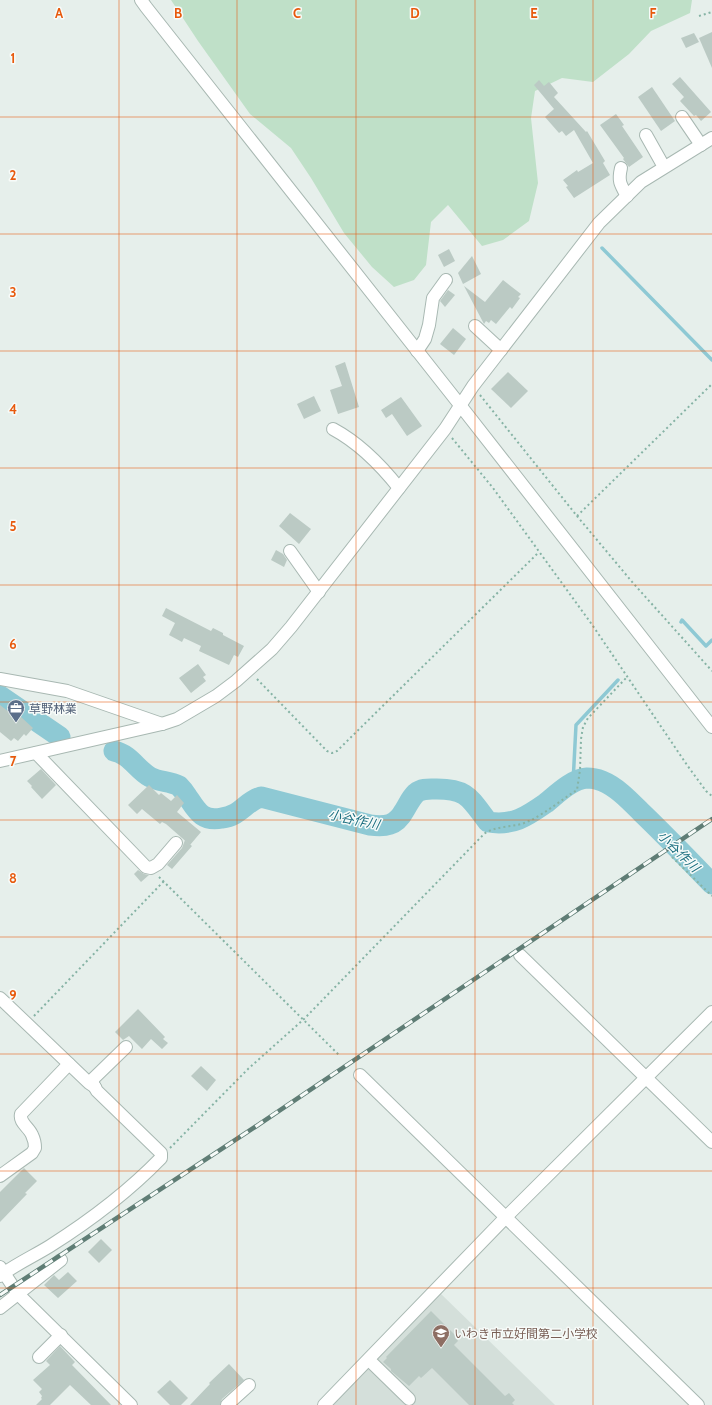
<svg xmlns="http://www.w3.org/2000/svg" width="712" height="1405" viewBox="0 0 712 1405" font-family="Cabin,'Noto Sans JP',sans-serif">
	<rect width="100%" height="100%" fill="#e6efeb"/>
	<path fill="#d4dfda" d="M439,1292L555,1405H330Z"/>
	<path fill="#bfe0c8" d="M171,0H692L690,13L651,31L629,54L593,82L562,78L535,91L531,118L538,183L529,221L503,240L482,246L448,205L431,222L426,265L414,280L394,287L372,267L344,233L311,178L291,148L250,114L198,41Z"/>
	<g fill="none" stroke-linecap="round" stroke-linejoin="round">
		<g stroke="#8ec9d4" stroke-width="3.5">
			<path d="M602,248L712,360"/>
			<path d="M681,622L682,620L706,646L712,640"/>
			<path d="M573,783L576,725L618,680"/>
		</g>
		<g stroke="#8ec9d4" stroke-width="21">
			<path d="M0,696L60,737"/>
			<path d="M114,751C131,755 136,769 150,777C159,782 170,781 179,786C182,789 185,793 187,796C197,811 202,822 222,818C240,816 245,802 261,797L370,825C385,827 396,826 404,811C408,805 410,799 416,793C422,788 429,789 437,789C468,789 470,799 488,822C513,826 526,817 546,803C557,794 572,779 587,778C592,778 597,779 602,781C617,787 630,801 642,813C666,836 689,860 712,884"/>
		</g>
	</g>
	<g fill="#bbcac4">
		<path d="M712,32V68L699,38Z"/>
		<path d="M694,33L699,42L686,48L681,38Z"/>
		<path d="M680,77L711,112L701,121L696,115L694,116L680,101L684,97L672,84Z"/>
		<path d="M539,80L544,86L549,82L558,93L554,97L586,132L587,131L605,161L603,163L610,175L574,198L566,187L568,186L563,180L577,170L578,172L593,163L574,130L566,136L562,131L559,133L545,117L554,109L534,85Z"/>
		<path d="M652,87L675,121L661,131L638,97Z"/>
		<path d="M616,114L624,125L622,126L643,157L629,167L623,159L624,158L600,125Z"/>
		<path d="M449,249L455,261L444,267L438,255Z"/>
		<path d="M472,256L481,274L463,284L458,273Z"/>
		<path d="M503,280L521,294L518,297L520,298L512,309L510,307L496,324L491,320L489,323L486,321L484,324L464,286L485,302Z"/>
		<path d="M448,290L455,295L445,307L440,301Z"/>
		<path d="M453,328L466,339L454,355L440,344Z"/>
		<path d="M345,362L359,407L338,414L330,390L342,386L335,366Z"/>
		<path d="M508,372L528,391L511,408L491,389Z"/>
		<path d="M314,396L321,411L304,419L297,404Z"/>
		<path d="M401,397L422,426L407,436L392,414L386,418L381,410Z"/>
		<path d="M290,513L311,529L299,544L279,526Z"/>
		<path d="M276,550L283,554L287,560L284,567L271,560Z"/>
		<path d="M166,608L211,631L213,628L223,633V635L244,646L238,657L234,655L229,665L199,651L201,646L184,638L182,642L169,635L175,623L162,616Z"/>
		<path d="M198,664L206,675L203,677L206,681L191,693L179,678Z"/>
		<path d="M0,705L18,719L20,716L33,728L26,736L24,734L18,741L14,738L11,741L0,732Z"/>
		<path d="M41,769L56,785L42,799L31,787L32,786L27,781Z"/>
		<path d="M149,785L159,795L161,793L171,801L177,795L184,803L177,812L201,832L190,845L166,824L162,822L160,824L142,809L137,814L128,805Z"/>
		<path d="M185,840L192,846L172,869L167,865L182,848Z"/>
		<path d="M138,870L144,874L149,875L141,882L134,874Z"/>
		<path d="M138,1009L165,1037L163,1039L168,1043L162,1049L151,1039L142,1049L129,1036L123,1040L115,1032Z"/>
		<path d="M201,1066L216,1080L207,1091L191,1076Z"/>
		<path d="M24,1168L37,1181L25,1193L27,1194L0,1222V1192Z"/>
		<path d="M101,1239L112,1250L99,1263L88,1252Z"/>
		<path d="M68,1272L77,1281L58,1298L44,1285L54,1275L59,1280Z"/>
		<path d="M431,1311L457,1337L456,1338L458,1341L454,1345L505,1396L509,1393L515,1400L512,1403L514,1405H469L432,1368L421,1378L419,1376L409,1386L391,1371V1369L383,1362L387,1358L386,1357Z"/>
		<path d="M60,1346L75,1362L72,1365L111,1405H91L70,1385L50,1405H36L42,1399L41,1398L42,1396L39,1392L42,1389L33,1380L50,1365L46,1361Z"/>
		<path d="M229,1364L244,1380L222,1399L220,1405H190L210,1384L209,1383Z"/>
		<path d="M170,1380L188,1398L181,1405H170L157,1392Z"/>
	</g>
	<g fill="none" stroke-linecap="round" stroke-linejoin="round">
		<g stroke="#a8b8b2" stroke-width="14">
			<g id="minor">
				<path d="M141,0L146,7L460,405L712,727"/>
				<path d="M682,117L701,145"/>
				<path d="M646,135L664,167"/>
				<path d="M621,168C618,181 620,184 627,196"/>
				<path d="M475,326L501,350"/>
				<path d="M417,351L425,339L429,325L433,298L446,280"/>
				<path d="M333,429C359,443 380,464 399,488"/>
				<path d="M290,551L319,592"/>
				<path d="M0,679L67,691L162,724"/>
				<path d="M36,753L146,867L151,868L158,864L176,843"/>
				<path d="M0,761L162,724L177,719L216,696L236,681L272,649L291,627L445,429L473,386L599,223L641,182L712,138"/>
				<path d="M520,955L712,1142"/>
				<path d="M0,998L89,1083L95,1087"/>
				<path d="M360,1075L698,1405"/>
				<path d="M0,1176L32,1153L35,1148C35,1144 34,1139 32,1135C29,1127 19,1123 21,1114L69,1064"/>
				<path d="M0,1267L18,1294L131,1405"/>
				<path d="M0,1276C16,1264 34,1256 50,1246C91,1220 128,1192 161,1158V1153L97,1091L93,1084V1079L126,1047"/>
				<path d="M0,1308L61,1260"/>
				<path d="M39,1357L61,1335"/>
				<path d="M369,1360L409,1399"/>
				<path d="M227,1405L249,1385"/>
				<path d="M324,1405L506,1217L712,1012"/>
			</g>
		</g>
		<g stroke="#86b3a5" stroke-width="2" stroke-dasharray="2 3" stroke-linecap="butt">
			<path d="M699,16L712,12"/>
			<path d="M480,395L577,516L633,583L712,671"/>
			<path d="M452,438L493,488L593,626L687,765L706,791L712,796"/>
			<path d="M577,516L712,384"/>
			<path d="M257,679L327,751L332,753L337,751L539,552"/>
			<path d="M672,857L712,896"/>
			<path d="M159,877L339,1055"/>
			<path d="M34,1016L164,881"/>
			<path d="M170,1148L248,1069L304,1019L484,834C495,825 516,828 529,821C546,813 561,800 577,790L580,770L581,739L583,727L588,718L627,677"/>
		</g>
		<use href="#minor" stroke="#fff" stroke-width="12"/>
		<g stroke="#5f7d75" stroke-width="4.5">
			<path id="rail" d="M0,1295L255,1127L712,819"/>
		</g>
		<use href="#rail" stroke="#f7fbf9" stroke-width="3" stroke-dasharray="9" stroke-linecap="butt"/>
	</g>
	<path fill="none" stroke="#e8590c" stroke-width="1" stroke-opacity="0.55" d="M119,0V1405M237,0V1405M356,0V1405M475,0V1405M593,0V1405M0,117H712M0,234H712M0,351H712M0,468H712M0,585H712M0,702H712M0,820H712M0,937H712M0,1054H712M0,1171H712M0,1288H712"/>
	<defs>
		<g id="office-pin" transform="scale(0.9)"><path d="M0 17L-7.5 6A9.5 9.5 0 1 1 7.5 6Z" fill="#5c6f8a" stroke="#f7fbf9"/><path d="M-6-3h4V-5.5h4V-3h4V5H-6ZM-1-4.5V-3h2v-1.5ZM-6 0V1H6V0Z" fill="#fff"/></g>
		<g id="school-pin" transform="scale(0.9)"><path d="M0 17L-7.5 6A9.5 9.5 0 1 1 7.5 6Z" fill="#8d6e63" stroke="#f7fbf9"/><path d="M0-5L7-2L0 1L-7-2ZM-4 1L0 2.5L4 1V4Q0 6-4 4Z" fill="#fff"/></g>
	</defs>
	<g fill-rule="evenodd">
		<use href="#office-pin" x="16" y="708"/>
		<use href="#school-pin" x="441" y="1333"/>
	</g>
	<g text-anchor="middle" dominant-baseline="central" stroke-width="3" stroke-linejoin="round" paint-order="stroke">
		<g font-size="12" fill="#4e5e75" stroke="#f7fbf9" text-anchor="start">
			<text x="29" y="708">草野林業</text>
		</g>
		<g font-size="12" fill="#785e54" stroke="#f7fbf9" text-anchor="start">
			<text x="454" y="1333">いわき市立好間第二小学校</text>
		</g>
		<g font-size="13" font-style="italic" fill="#1c6f80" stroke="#f7fbf9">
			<text transform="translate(354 819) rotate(12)">小谷作川</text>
			<text transform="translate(679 851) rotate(45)">小谷作川</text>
		</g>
	</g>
	<g font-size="13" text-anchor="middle" font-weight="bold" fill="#e8590c" stroke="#f7fbf9" stroke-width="3" stroke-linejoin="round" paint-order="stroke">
		<text x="59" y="18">A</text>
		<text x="178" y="18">B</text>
		<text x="297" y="18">C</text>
		<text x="415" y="18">D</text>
		<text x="534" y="18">E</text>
		<text x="653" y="18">F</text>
		<text x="13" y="63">1</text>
		<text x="13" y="180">2</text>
		<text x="13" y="297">3</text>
		<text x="13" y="414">4</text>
		<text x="13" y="531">5</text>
		<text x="13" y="649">6</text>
		<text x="13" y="766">7</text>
		<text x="13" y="883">8</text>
		<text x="13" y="1000">9</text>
	</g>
</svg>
